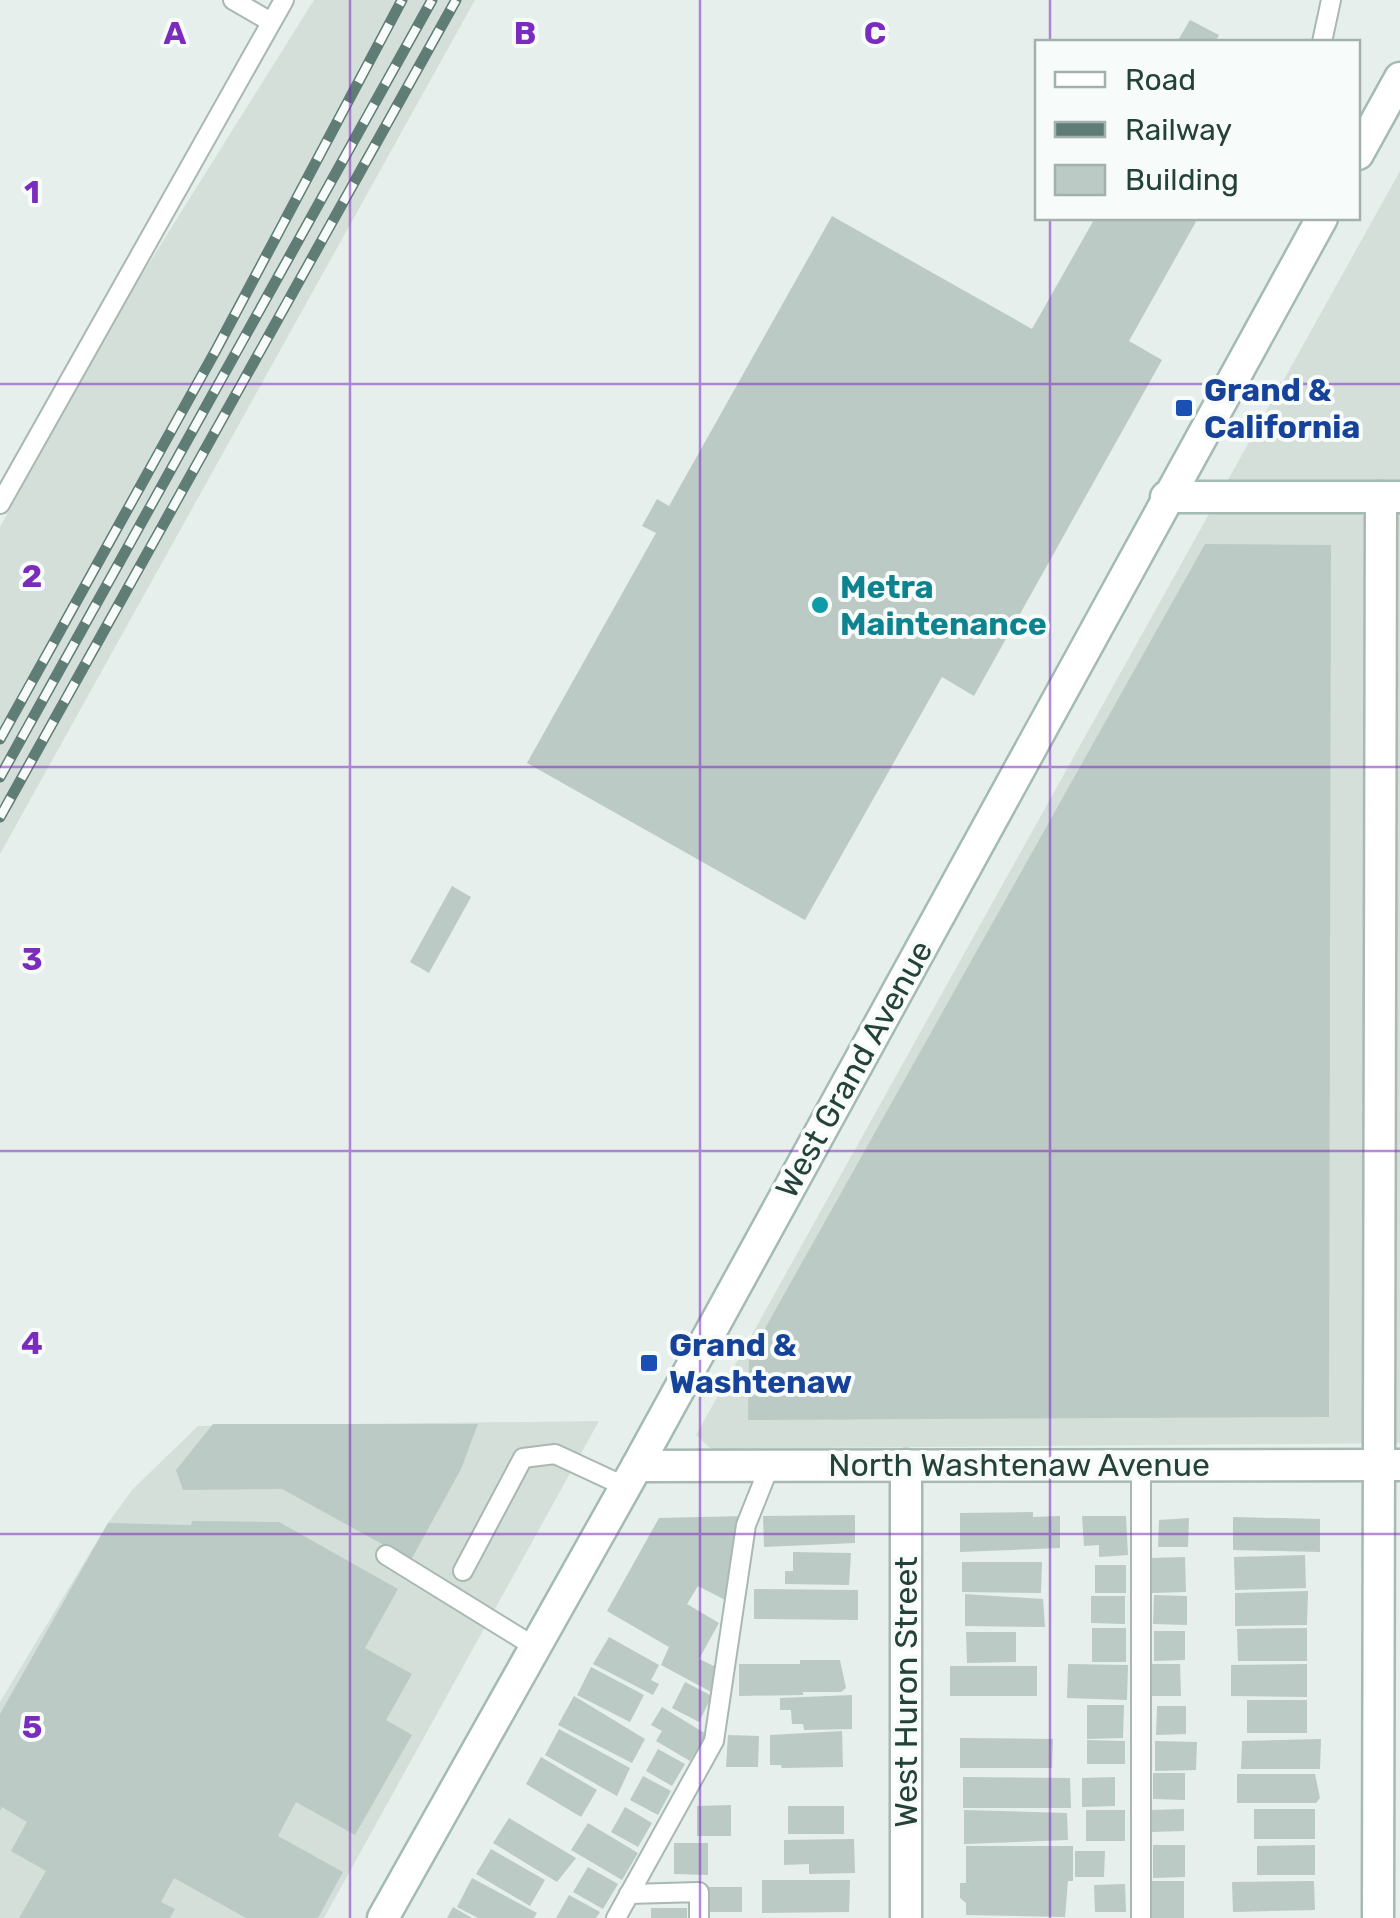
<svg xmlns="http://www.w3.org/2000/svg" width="1400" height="1918" viewBox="0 0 1400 1918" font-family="Rubik,sans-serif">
	<rect width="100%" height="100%" fill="#e6efeb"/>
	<g fill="#d4dfda">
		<path d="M314,0H475L0,854V527L116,316Z"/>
		<path d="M1400,171V1443L711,1449L696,1435Z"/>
		<path d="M599,1421L324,1918H0V1702L108,1523L133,1489L198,1426Z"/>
	</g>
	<g fill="#bbcac4">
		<path d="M1190,20L1219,35L1215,42H1177Z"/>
		<path d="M832,216L1032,329L1095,218H1198L1129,341L1162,360L974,696L942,677L805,920L527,763L656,533L642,526L657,499L669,506Z"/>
		<path d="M1205,544L1331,545L1329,1417L748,1420L749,1357Z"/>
		<path d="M452,886L471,897L429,973L410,962Z"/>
		<path d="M213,1424H478L461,1469L411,1560L282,1489L183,1490L176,1470Z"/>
		<path d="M1033,1512V1517L1060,1516V1548L960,1552V1513Z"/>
		<path d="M855,1515V1543L764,1547L763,1516Z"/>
		<path d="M744,1516L729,1602L698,1586L687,1604L719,1623L699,1659L718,1668L713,1693L661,1665L669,1647L607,1611L659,1518Z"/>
		<path d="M1082,1516H1126L1128,1555L1099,1557V1545L1084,1546Z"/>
		<path d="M1233,1517L1320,1519V1552L1233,1550Z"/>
		<path d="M1189,1518L1188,1547H1158L1159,1520Z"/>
		<path d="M192,1521L279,1522L398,1589L365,1648L412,1674L386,1720L412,1735L355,1835L296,1802L278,1836L343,1872L318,1918H246L174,1878L161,1902L175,1909L170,1918H19L46,1871L11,1851L27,1822L2,1807L0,1811V1714L108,1523L191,1525Z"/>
		<path d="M793,1552L851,1553L849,1585L785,1584V1571H793Z"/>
		<path d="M1305,1555L1306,1588L1235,1590L1234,1557Z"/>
		<path d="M1185,1557L1186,1592L1152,1593L1151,1558Z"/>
		<path d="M962,1562H1042L1041,1593L962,1592Z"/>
		<rect x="1095" y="1565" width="31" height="28"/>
		<path d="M754,1589L858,1590V1620L754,1619Z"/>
		<path d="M1308,1591L1307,1625L1235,1626V1593Z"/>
		<path d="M965,1594L1043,1599L1045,1627L965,1626Z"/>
		<path d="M1154,1595L1187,1596V1625L1153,1624Z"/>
		<path d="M1091,1596H1125V1624L1091,1623Z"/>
		<rect x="1092" y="1628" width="34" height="34"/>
		<path d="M1307,1628V1661H1238L1237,1629Z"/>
		<path d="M1154,1631H1185V1660L1154,1661Z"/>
		<path d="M966,1632H1016V1662L967,1663Z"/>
		<path d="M609,1637L659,1665L651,1680L659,1684L653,1695L593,1664Z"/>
		<path d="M800,1660H840L846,1688L841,1692H803V1695L739,1696V1664H800Z"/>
		<path d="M1068,1664L1128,1665L1127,1700L1067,1698Z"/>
		<path d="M1147,1664H1180L1181,1696H1148Z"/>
		<path d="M1307,1664V1697L1231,1696V1665Z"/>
		<rect x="950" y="1666" width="87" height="30"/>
		<path d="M591,1667L644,1695L630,1722L577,1695Z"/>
		<path d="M685,1682L712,1696L699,1722L672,1708Z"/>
		<path d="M852,1695V1729L804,1730L803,1724H792L791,1710H780V1698Z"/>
		<path d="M574,1696L645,1739L632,1763L558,1725Z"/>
		<rect x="1247" y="1700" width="60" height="33"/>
		<path d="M1087,1705H1124L1123,1738L1087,1739Z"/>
		<path d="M1157,1706H1186V1734L1156,1735Z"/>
		<path d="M662,1707L706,1734L690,1761L656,1741L662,1731L651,1725Z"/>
		<path d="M559,1729L630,1768L617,1796L545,1755Z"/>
		<path d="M842,1731L843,1767L782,1768L781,1765H770V1735Z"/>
		<path d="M728,1735L759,1736L758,1767H726Z"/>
		<path d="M960,1738L1053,1739L1052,1768H960Z"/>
		<path d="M1321,1739L1320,1769H1241L1242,1741Z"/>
		<path d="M1087,1740L1125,1741V1764H1087Z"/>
		<path d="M1155,1741L1197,1742L1196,1770L1155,1771Z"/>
		<path d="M658,1749L685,1764L672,1786L646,1771Z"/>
		<path d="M541,1757L597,1790L581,1817L526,1784Z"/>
		<path d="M1153,1773H1185V1800L1153,1799Z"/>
		<path d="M1237,1774H1315L1320,1798L1316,1803H1237Z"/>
		<path d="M643,1776L671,1791L658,1815L630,1800Z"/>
		<path d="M963,1777L1070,1778L1071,1808H963Z"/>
		<path d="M1115,1777V1806L1082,1807V1778Z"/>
		<path d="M731,1805V1836H697V1806Z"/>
		<rect x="788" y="1806" width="56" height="28"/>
		<path d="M625,1807L652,1823L638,1847L611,1832Z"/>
		<path d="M1184,1809V1831L1151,1832V1810Z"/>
		<rect x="1254" y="1809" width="61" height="30"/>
		<path d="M964,1810L1067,1813L1068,1840L964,1844Z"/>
		<rect x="1086" y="1810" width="39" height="31"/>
		<path d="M509,1818L576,1858L557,1882L493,1843Z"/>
		<path d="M588,1823L638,1853L622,1880L571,1850Z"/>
		<path d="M854,1839L855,1873L809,1874V1864L784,1865V1840Z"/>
		<path d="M674,1843H708V1875L674,1874Z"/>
		<path d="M1153,1845H1185V1877L1153,1878Z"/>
		<path d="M1315,1845V1875H1257V1846Z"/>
		<path d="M966,1846H1073V1881H1068L1065,1917L966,1915V1903L960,1898V1883H966Z"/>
		<path d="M491,1849L545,1880L530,1906L476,1874Z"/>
		<path d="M1075,1851H1105L1104,1877H1075Z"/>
		<path d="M588,1867L618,1884L603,1909L573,1892Z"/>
		<path d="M472,1878L537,1913L534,1918H478L457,1907Z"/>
		<path d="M762,1880H850L849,1912L762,1913Z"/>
		<rect x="1151" y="1881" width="33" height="37"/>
		<path d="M1314,1881L1315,1910L1233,1912L1232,1882Z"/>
		<path d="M1125,1884L1126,1912H1095L1094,1885Z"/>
		<path d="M708,1887H742V1912H709Z"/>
		<path d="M569,1895L600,1912L596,1918H556Z"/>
		<path d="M453,1907L472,1918H447Z"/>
		<rect x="651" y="1908" width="36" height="10"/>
	</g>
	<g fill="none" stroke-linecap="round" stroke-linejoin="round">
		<g stroke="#a8b8b2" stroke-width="22">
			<g id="lane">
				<path d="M233,0L271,22"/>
				<path d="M1322,42L1331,0"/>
				<path d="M0,504L284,0"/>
				<path d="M386,1555L535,1647"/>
				<path d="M463,1571L523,1458L555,1454L626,1487"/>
				<path d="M629,1894L699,1892V1918"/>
				<path d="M616,1918L714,1741L746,1525L770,1465"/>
				<path d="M1141,1918V1465"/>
			</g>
		</g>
		<g stroke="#a8b8b2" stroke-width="35">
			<g id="street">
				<path d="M906,1465V1918"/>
				<path d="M637,1466L1400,1465"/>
				<path d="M1378,1918L1381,497"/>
			</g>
		</g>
		<g stroke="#a4bbb3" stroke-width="35">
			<g id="secondary">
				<path d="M1358,154L1400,78"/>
				<path d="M1166,497H1400"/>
				<path d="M383,1918L637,1466L1322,218"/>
			</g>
		</g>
		<use href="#lane" stroke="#fff" stroke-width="18"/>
		<use href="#street" stroke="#fff" stroke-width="30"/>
		<use href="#secondary" stroke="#fff" stroke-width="30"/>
		<g stroke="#5f7d75" stroke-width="11">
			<g id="rail">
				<path d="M0,739L216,350L402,0"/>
				<path d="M0,777L432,0"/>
				<path d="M0,817L456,0"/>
			</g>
		</g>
		<use href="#rail" stroke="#f7fbf9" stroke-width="8" stroke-dasharray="22" stroke-linecap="butt"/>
	</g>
	<path fill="none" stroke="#7b2cbf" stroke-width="2.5" stroke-opacity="0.55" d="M350,0V1918M700,0V1918M1050,0V42M1050,218V1918M0,384H1400M0,767H1400M0,1151H1400M0,1534H1400"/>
	<g fill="#1a4fb4" stroke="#f7fbf9" stroke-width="4">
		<rect x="1174" y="398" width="20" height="20" rx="5"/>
		<rect x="639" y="1353" width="20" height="20" rx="5"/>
	</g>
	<circle fill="#0f9aa8" stroke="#f7fbf9" stroke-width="4" cx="820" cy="605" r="10"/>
	<g text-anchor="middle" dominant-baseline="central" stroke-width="8" stroke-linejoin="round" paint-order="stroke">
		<g font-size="32" font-weight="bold" fill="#164399" stroke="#f7fbf9" text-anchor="start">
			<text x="1204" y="390">Grand &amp;<tspan x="1204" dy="37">California</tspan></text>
			<text x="669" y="1345">Grand &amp;<tspan x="669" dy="37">Washtenaw</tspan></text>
		</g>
		<g font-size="32" font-weight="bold" fill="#0d838f" stroke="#f7fbf9" text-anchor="start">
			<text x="840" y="587">Metra<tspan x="840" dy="37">Maintenance</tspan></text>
		</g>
		<g font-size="32" fill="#24423a" stroke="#f7fbf9">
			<text transform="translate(854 1069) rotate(-61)">West Grand Avenue</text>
			<text x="1019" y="1465">North Washtenaw Avenue</text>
			<text transform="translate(906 1692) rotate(-90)">West Huron Street</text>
		</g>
	</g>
	<g font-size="32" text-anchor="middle" font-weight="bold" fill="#7b2cbf" stroke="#f7fbf9" stroke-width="8" stroke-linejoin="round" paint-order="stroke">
		<text x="175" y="44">A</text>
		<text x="525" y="44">B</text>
		<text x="875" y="44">C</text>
		<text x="32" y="203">1</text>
		<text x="32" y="587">2</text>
		<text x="32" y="970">3</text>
		<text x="32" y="1354">4</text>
		<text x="32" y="1738">5</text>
	</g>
	<rect x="1035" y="40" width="325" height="180" fill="#f7fbf9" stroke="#a3b1ad" stroke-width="2.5"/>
	<rect x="1055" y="72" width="50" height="15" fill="#ffffff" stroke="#a3b1ad" stroke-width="2.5"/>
	<text x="1125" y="90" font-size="30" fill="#24423a">Road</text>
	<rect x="1055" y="122" width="50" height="15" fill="#5f7d75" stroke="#a3b1ad" stroke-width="2.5"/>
	<text x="1125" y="140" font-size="30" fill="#24423a">Railway</text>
	<rect x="1055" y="165" width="50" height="30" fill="#bbcac4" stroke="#a3b1ad" stroke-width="2.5"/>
	<text x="1125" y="190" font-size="30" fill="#24423a">Building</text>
</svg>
